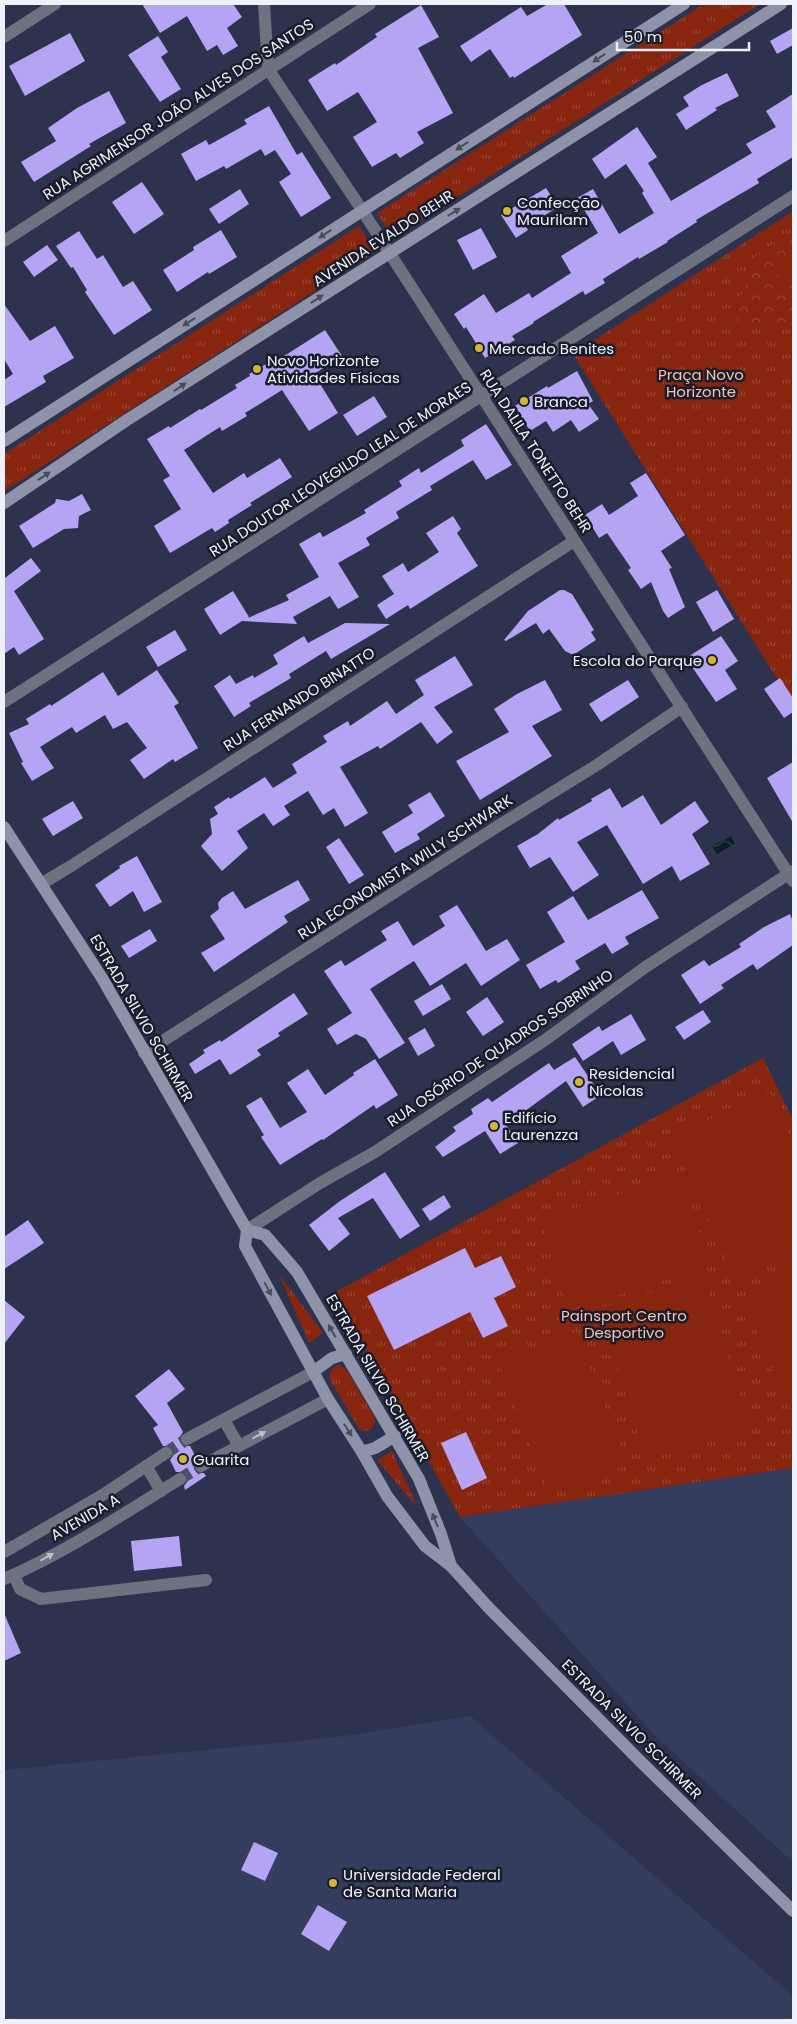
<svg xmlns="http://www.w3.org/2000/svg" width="797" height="2024" viewBox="0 0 797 2024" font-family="Poppins,sans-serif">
	<defs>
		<pattern id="grass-tufts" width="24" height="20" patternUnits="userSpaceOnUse" patternTransform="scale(1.25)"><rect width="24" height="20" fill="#88250e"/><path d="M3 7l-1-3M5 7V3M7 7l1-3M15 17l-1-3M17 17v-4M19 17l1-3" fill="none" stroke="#994532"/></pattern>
		<pattern id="forest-crowns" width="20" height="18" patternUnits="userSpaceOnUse" patternTransform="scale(1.25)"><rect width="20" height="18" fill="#88250e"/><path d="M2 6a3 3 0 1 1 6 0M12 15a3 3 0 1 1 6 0" fill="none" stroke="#994532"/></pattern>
		<pattern id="water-waves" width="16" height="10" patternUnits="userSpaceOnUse" patternTransform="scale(1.25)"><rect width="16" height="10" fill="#0a1f24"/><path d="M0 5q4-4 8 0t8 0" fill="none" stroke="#2e4045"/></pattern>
	</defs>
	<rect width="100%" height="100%" fill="#2d334f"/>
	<g fill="#353d5e">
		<path d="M793,1468V1862L656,1737L460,1517Z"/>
		<path d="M470,1716L793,1996V2020H4V1770L337,1737Z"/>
	</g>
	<g fill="url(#grass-tufts)">
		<path d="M704,4H760L393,238L377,213Z"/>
		<path d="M793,211V704L573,354Z"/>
		<path d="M359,226L375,252L4,491V454Z"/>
		<path d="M763,1058L793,1120V1468L460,1517L334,1293Z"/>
		<path d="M279,1274L323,1333L309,1343Z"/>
		<path d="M339,1365L346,1369L375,1418L374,1424L370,1430L365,1431L359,1429L329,1378C330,1371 332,1367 339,1365Z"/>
		<path d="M392,1451L418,1508L377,1460Z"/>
	</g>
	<path fill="url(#forest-crowns)" d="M793,234V260L781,263L777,275L793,282V329L788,324L754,326L740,322L732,308L743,292L752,262L761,250Z"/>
	<g fill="#88250e">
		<path d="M770,1093L793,1145V1256L736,1281L671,1137Z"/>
		<path d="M681,1175L710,1266L569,1310L540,1219Z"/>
		<path d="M793,1275V1414L742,1297Z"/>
		<path d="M703,1277L750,1427L646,1459L599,1309Z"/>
		<path d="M577,1332L627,1465L549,1494L498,1361Z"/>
	</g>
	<path fill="url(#water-waves)" d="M731,836L735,844L717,854L712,846Z"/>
	<g fill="#b5a3f3">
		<path d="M142,4H233L242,17L227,28L238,46L223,55L217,45L207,51L187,16L160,33Z"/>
		<path d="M548,4H564L582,35L514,78L513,76L510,78L490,49L471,62L460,46L521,7L527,16Z"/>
		<path d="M421,5L439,37L418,48L453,113L417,132L424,143L400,158L396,153L372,167L353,137L377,122L358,92L327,111L308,80L335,63L336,65L377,37L375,34Z"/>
		<path d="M793,28V45L777,54L770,41Z"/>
		<path d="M70,33L85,61L25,96L9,66Z"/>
		<path d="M158,36L168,52L161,57L181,89L160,102L128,55Z"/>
		<path d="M727,73L739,96L715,108L717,110L686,130L676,114L689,106L683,97L700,86Z"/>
		<path d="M109,91L126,123L89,144L91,146L34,182L21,162L56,141L48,128L77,108Z"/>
		<path d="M793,94V157L757,179L759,183L696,220L697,222L667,241L668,242L639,259L638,257L603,279L605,283L585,295L583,291L533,322L534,323L512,336L515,340L485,358L466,327L464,329L454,314L484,294L496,313L529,293L532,298L571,273L561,256L598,233L577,198L593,189L619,234L654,213L642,193L644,191L626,164L605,179L592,159L637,127L657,157L648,163L671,201L752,153L746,144L776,127L766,111Z"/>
		<path d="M269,106L297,155L302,152L331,198L301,217L279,182L291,174L275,150L265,156L261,149L226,169L224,166L196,181L181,154L206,140L209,145L247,124L244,120Z"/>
		<path d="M142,182L164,214L134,234L112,202Z"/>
		<path d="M546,188L558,207L526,227L528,230L516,238L501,215Z"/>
		<path d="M240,189L249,204L219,224L209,209Z"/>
		<path d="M481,228L497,257L473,270L457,240Z"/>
		<path d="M221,230L237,257L209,274L208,272L177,292L163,270L194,250L193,247Z"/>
		<path d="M79,231L97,259L103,255L123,287L133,281L152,310L114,335L85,292L87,290L73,267L71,268L56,246Z"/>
		<path d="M47,245L58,260L34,277L23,262Z"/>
		<path d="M4,304L30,341L55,326L74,358L43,376L46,382L4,407V380L13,374L4,359Z"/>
		<path d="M325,330L342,356L314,374L338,413L309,431L282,390L245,413L247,416L222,431L220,427L184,450L213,493L244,473L247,478L280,458L292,477L250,503L252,505L228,520L229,523L215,532L212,528L170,553L154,526L181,509L163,480L170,476L147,439L169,426L170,428L200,409L201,410L237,388L235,385L250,376L249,374L280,356L281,358Z"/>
		<path d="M577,371L593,401L588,404L599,419L579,432L571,420L553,432L546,421L530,431L515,406L547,386L548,388Z"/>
		<path d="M374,396L387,417L357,436L343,415Z"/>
		<path d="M486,424L512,465L486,480L473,460L430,486L432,490L396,512L399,518L366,538L370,545L338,563L359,597L338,609L330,596L293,617L297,624L242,621L220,635L204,609L233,591L249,617L248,618L289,600L286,595L319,577L299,544L320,532L323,537L366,513L364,510L402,486L399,481L419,468L421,473L464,446L461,440Z"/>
		<path d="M646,473L685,535L661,551L672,568L669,569L685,607L668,618L663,611L651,582L641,589L628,570L631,568L607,533L599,538L585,515L602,504L609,515L638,496L630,483Z"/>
		<path d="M82,494L91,510L79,516L78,528L64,529L33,548L19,526L55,503L56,499L69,501Z"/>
		<path d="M453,516L461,529L457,533L478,566L410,609L408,605L386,619L377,605L394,594L382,576L403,563L408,572L439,552L426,533Z"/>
		<path d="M31,558L41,571L14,591L44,639L19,655L14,647L4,654V576L5,578Z"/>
		<path d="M560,590H564L572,594L594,630L591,632L596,640L573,655L565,651L549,629L543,634L536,623L506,641L504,640L528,611Z"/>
		<path d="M717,590L734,619L713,632L696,602Z"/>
		<path d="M345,623L390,624L331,659L326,651L289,674L291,678L249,703L251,706L234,717L214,686L230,675L236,684L253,675L254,678L278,664L273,655L304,636L308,643Z"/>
		<path d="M175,630L187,650L158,667L146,647Z"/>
		<path d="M721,636L738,661L725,670L737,689L716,702L686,658Z"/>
		<path d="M455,656L473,685L434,707L453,732L437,744L421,722L380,749L378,746L340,767L368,813L345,827L334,808L323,815L308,791L284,806L290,815L273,826L264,813L237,831L248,848L222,871L201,846L212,834L210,819L218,814L214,807L229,797L230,799L265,777L273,788L297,773L292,764L327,742L323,736L348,721L350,726L387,701L396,714L424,695L415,680Z"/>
		<path d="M157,670L179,703L174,706L198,748L175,762L173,759L144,779L130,760L147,748L127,722L113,729L105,715L76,733L72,727L40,747L54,768L32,781L21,763L23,762L9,733L29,724L26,719L50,704L51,706L103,672L118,696Z"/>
		<path d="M780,678L793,698V712L784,718L764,689Z"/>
		<path d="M545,680L562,710L532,726L552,756L480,800L456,761L509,732L494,709L517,694Z"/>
		<path d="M628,680L639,697L601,722L589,704Z"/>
		<path d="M793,762V823L767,778Z"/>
		<path d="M610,788L622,808L643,795L661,825L695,801L709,822L692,834L710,864L680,881L672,866L643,884L607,825L577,842L599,875L573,892L550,857L530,868L517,846L538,834L558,818L559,820L592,801L591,799Z"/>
		<path d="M430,792L445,816L417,834L420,839L395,853L382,832L413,813L408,805Z"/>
		<path d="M73,801L83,818L53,836L42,819Z"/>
		<path d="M339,838L364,875L349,884L326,847Z"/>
		<path d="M137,856L162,902L144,912L133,891L110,907L95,885L120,868L119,866Z"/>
		<path d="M298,880L310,900L284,916L288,922L214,972L201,953L225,939L210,916L219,909L218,903L222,898L233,891L245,909Z"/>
		<path d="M642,890L659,918L625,937L629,944L612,954L605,943L575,961L580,969L558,983L556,980L540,989L526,965L565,942L547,912L573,896L588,920Z"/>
		<path d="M457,905L486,951L507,939L520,960L481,986L466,963L430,986L414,961L370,989L405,1043L379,1059L366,1039L356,1034L337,1045L327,1029L352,1013L324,971L341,960L345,966L387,940L381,931L398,921L413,946L445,926L439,916Z"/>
		<path d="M790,914L793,922V945L757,970L753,964L721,985L724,988L700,1004L681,975L704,960L709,966L741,947L739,944L764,927Z"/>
		<path d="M150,929L157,941L129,958L121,946Z"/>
		<path d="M442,984L451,999L423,1016L414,1001Z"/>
		<path d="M294,993L308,1014L278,1033L280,1036L257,1050L261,1055L230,1075L220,1059L195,1074L189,1064L205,1053L203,1050L220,1040L221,1042Z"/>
		<path d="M487,997L504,1022L483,1036L466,1012Z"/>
		<path d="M703,1010L711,1022L684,1040L675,1027Z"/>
		<path d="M631,1014L646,1040L621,1055L613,1041L583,1061L572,1044L599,1026L602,1031Z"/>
		<path d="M425,1028L435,1046L418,1056L408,1038Z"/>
		<path d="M575,1057L601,1095L583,1107L566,1081L506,1125L518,1143L500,1154L485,1131L443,1157L435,1147L456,1131L453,1127L473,1114L471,1109L488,1098L492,1102L549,1063L554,1070Z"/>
		<path d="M375,1059L398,1095L376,1109L374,1105L323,1140L322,1139L280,1165L261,1137L264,1135L246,1106L261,1097L280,1128L307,1112L287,1083L308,1069L325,1095L354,1075L353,1073Z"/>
		<path d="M385,1172L420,1226L400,1239L373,1198L338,1218L350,1234L329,1251L309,1225L340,1201Z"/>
		<path d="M444,1195L451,1207L430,1221L422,1209Z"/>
		<path d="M28,1220L44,1243L4,1269V1237Z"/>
		<path d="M465,1248L475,1268L501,1256L516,1287L494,1298L508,1326L483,1338L470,1312L394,1350L367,1296Z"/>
		<path d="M4,1300L25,1317L4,1344Z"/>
		<path d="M169,1369L185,1389L167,1403L183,1432L179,1438L180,1442L183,1446H190L197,1459L194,1462V1469L197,1473H204L206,1476L185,1490L184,1486L187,1482V1475L183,1472H176L170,1460L173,1456V1449L169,1446H163L153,1428L158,1425L135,1396Z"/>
		<path d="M466,1432L487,1478L462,1490L441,1443Z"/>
		<path d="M179,1536L182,1566L134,1571L131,1541Z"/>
		<path d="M4,1613L21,1653L4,1661Z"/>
		<path d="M254,1842L278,1853L265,1881L241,1870Z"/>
		<path d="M318,1905L347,1922L329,1951L301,1934Z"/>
	</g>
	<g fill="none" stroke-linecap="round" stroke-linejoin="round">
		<g stroke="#4a5069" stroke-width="12" stroke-dasharray="12 6" stroke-linecap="butt">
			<path d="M166,1453L187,1439"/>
			<path d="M180,1479L201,1466"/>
		</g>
		<g stroke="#6e7280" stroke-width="12">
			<path d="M264,4L268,69L362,210L793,881"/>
			<path d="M4,37L55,4"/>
			<path d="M4,241L370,4"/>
			<path d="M4,702L793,196"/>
			<path d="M41,884L71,866L574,541"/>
			<path d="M144,1053L498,826L597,765L682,707"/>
			<path d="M247,1230L320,1183L375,1152L545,1040L647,966L793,871"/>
			<path d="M224,1420L239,1446"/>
			<path d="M187,1439L313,1372"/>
			<path d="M146,1466L161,1491"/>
			<path d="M201,1466L328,1399"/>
			<path d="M4,1552L101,1496L166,1453"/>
			<path d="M14,1575L20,1589L41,1599L206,1580"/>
			<path d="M4,1579C66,1552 123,1514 180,1479"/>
		</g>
		<g stroke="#8e93aa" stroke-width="12">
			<path d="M4,441L684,4"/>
			<path d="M4,503L127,420L781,4"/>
			<path d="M4,827L102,978L247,1230L245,1246L328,1399L362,1452L387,1496L425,1546L451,1566L488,1607L640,1761L793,1911"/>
			<path d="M247,1230L265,1235L297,1272L419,1479L441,1534L451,1566"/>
			<path d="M313,1372L332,1358L346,1354"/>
			<path d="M362,1452L375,1448L395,1436"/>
		</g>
	</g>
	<defs><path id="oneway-solid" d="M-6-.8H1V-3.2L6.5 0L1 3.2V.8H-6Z" transform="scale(1.25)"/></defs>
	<g fill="#484c5d">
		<use href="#oneway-solid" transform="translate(599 58) rotate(147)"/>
		<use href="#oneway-solid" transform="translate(462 146) rotate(147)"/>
		<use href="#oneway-solid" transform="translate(454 212) rotate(-32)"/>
		<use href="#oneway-solid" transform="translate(325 234) rotate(147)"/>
		<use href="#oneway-solid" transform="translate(317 299) rotate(-33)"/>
		<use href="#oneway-solid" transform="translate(189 322) rotate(147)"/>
		<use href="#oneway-solid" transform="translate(180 387) rotate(-33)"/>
		<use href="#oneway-solid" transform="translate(44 476) rotate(-34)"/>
		<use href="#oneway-solid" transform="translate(268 1289) rotate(62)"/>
		<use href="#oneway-solid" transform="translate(332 1331) rotate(-120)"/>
		<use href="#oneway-solid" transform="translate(348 1430) rotate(57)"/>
		<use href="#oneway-solid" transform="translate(435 1520) rotate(-112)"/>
	</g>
	<g fill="#bbbfcb">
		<use href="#oneway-solid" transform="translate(259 1435) rotate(-28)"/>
		<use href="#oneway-solid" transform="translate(47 1557) rotate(-29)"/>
	</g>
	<g fill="#d6b534" stroke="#191c29" stroke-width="2">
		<circle cx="507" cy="211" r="5"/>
		<circle cx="479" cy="348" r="5"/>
		<circle cx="257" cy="369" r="5"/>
		<circle cx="524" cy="401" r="5"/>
		<circle cx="712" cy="660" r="5"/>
		<circle cx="579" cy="1082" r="5"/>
		<circle cx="494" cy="1126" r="5"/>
		<circle cx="183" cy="1459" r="5"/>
		<circle cx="333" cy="1883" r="5"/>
	</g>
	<g text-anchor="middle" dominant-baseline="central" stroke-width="5" stroke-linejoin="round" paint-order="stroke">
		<g font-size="15" fill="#eff2fd" stroke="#191c29">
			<text transform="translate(178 109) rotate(-33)">RUA AGRIMENSOR JOÃO ALVES DOS SANTOS</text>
			<text transform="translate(383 238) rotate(-33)">AVENIDA EVALDO BEHR</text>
			<text transform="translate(536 451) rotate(57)">RUA DALILA TONETTO BEHR</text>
			<text transform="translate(340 469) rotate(-33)">RUA DOUTOR LEOVEGILDO LEAL DE MORAES</text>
			<text transform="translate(299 699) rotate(-33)">RUA FERNANDO BINATTO</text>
			<text transform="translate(405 867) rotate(-33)">RUA ECONOMISTA WILLY SCHWARK</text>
			<text transform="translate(142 1018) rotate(60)">ESTRADA SILVIO SCHIRMER</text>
			<text transform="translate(500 1048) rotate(-34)">RUA OSÓRIO DE QUADROS SOBRINHO</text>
			<text transform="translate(378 1378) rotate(60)">ESTRADA SILVIO SCHIRMER</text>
			<text transform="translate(85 1517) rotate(-30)">AVENIDA A</text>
			<text transform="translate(632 1729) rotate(45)">ESTRADA SILVIO SCHIRMER</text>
		</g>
		<g font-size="15" fill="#eff2fd" stroke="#191c29" text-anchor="start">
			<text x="517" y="202">Confecção<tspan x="517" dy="17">Maurilam</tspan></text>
			<text x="489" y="348">Mercado Benites</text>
			<text x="267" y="360">Novo Horizonte<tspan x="267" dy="17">Atividades Físicas</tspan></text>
			<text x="534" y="401">Branca</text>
			<text x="702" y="660" text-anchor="end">Escola do Parque</text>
			<text x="589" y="1073">Residencial<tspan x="589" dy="17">Nícolas</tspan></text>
			<text x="504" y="1117">Edifício<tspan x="504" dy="17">Laurenzza</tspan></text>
			<text x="193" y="1459">Guarita</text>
			<text x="343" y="1874">Universidade Federal<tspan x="343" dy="17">de Santa Maria</tspan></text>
		</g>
		<g font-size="15" fill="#f9c0b2" stroke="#191c29">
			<text x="701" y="374">Praça Novo<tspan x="701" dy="17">Horizonte</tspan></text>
			<text x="624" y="1315">Painsport Centro<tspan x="624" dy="17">Desportivo</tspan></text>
		</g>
	</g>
	<rect width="797" height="2024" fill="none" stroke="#eff2fd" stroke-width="10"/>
	<path d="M617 42v8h132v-8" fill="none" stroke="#eff2fd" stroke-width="2.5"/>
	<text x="624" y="42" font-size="15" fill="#eff2fd" stroke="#191c29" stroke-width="4" paint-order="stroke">50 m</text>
</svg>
